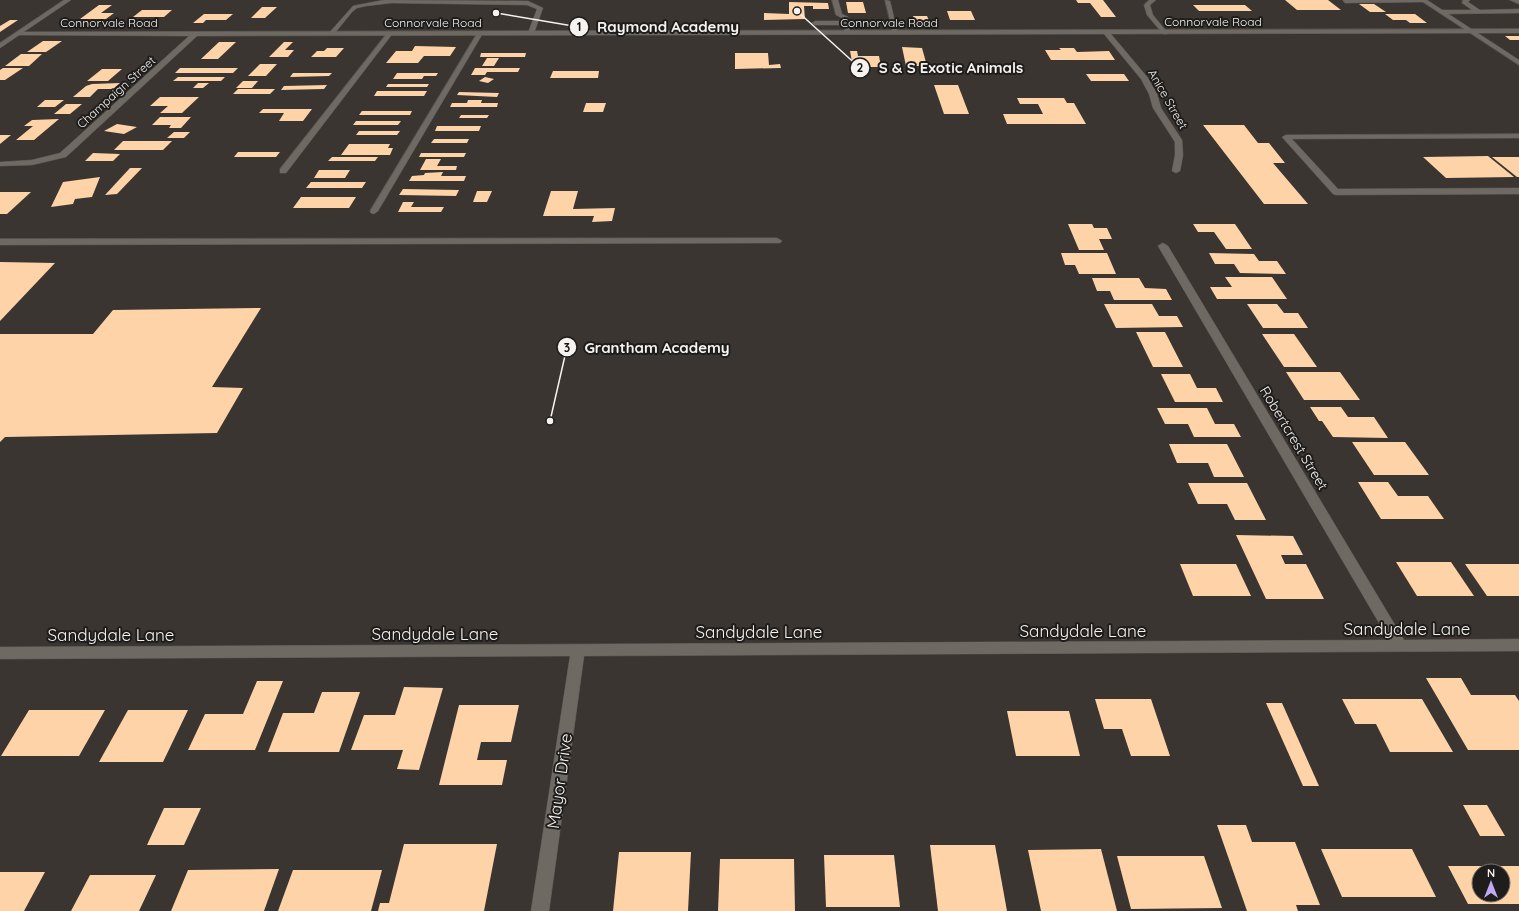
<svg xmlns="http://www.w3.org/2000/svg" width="1519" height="911" viewBox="0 0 1519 911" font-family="Quicksand,sans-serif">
	<rect width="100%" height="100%" fill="#3a3530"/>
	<g fill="#fed3a8" fill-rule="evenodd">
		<path d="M1076,0H1103L1116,17H1101L1090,3H1078Z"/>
		<path d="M1285,0H1328L1341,10H1297Z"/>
		<path d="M789,2L828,3L829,9H813V6H804L805,19L764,20V13L789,14Z"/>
		<path d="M846,2H863L866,13H848Z"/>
		<path d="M1359,4H1374L1386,12H1370Z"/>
		<path d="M99,5H112L101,13H114L106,19H80Z"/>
		<path d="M1193,5H1245L1252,11H1199Z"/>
		<path d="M262,7H277L265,18H251Z"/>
		<path d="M142,10H172L164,17H133Z"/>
		<path d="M947,11H971L975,20H950Z"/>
		<path d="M204,14H233L226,20H206L203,23H193Z"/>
		<path d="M1385,14H1415L1427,23H1410L1406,20H1393Z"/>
		<path d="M913,16H927L931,25H916Z"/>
		<path d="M10,20H18L0,32V26Z"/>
		<path d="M1505,36H1519V40H1510Z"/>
		<path d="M43,41H62L46,52H27Z"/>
		<path d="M219,42H236L218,59H201Z"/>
		<path d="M284,42H293L285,50H294L288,57H269Z"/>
		<path d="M415,46L456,47L450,56H424L418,63H386L396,51H412Z"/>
		<path d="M902,47L922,48L927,66H906Z"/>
		<path d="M327,48H344L336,57H311L317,51H324Z"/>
		<path d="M1059,48H1074L1077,52L1109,51L1115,60H1051L1045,50H1061Z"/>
		<path d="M850,51H857L858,56H879L881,67H853Z"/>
		<path d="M481,53H526L525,57H480Z"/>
		<path d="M735,53H768L769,65L780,64L781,68L735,69Z"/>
		<path d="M21,54H42L29,66H5Z"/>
		<path d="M487,58H499L494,66H482Z"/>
		<path d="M260,64H277L266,76H248Z"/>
		<path d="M3,68H23L5,80H0V70Z"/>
		<path d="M180,68H238L233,73H175Z"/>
		<path d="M475,68H520L518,72H487L485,75H471Z"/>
		<path d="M102,69H122L108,81H87Z"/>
		<path d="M553,71H599L598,78H550Z"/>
		<path d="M293,73H332L329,76L290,77Z"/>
		<path d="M397,73H438L436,76H424L422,79H393Z"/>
		<path d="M1086,74H1124L1129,81H1091Z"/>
		<path d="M178,77H225L221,81H173Z"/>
		<path d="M485,77L494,79L488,83L479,81Z"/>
		<path d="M243,81H258L252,88H236Z"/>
		<path d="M120,83L113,89H98L90,97H73L86,86L92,84Z"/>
		<path d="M198,83H209L203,88H193Z"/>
		<path d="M388,84H429L427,87H386Z"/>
		<path d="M327,85L324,89L281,90L284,86Z"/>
		<path d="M934,85H958L969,114H944Z"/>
		<path d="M238,89H275L270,94H233Z"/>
		<path d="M377,91H427L424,96H374Z"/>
		<path d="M459,92L499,93L497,97L457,95Z"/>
		<path d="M160,97H199L182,113H160L168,106H150Z"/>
		<path d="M1017,98H1064L1067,103H1074L1086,124H1007L1003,114H1043L1038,104H1020Z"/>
		<path d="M45,100H64L55,107H37Z"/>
		<path d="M468,100H482L481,103H498L497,107H450L452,103H467Z"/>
		<path d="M586,103H606L603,112H583Z"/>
		<path d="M66,104H82L70,114H54Z"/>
		<path d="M263,109H312L303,121H279L284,113H259Z"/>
		<path d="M362,111H412L410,115H359Z"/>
		<path d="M461,115H489L487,118H459Z"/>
		<path d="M160,117H191L181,128H169L171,125H152Z"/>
		<path d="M59,119L34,140H16L33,126H24L32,120Z"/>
		<path d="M356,121H401L398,125H353Z"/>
		<path d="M117,124L137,127L124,134L104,131Z"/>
		<path d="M1203,125H1244L1258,143H1269L1285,163H1273L1308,204H1264Z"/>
		<path d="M437,126H481L479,131H435Z"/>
		<path d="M359,131H400L397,135H356Z"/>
		<path d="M174,132H190L184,138H167Z"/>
		<path d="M0,135H11L0,144Z"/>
		<path d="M434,139H469L467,143H431Z"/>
		<path d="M123,141H172L163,150H114Z"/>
		<path d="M349,144H390L388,148H393L390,155H341Z"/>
		<path d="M238,152H280L276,157H234Z"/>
		<path d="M93,153L120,154L113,161H85Z"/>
		<path d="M421,153H466L464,157H419Z"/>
		<path d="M1488,156L1514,177L1446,178L1423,157Z"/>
		<path d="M332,157H378L375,161H328Z"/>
		<path d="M1492,157H1519V177H1517Z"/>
		<path d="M426,159H441L437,166H457L456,170H420Z"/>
		<path d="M130,168H142L117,194L105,195Z"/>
		<path d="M319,170H350L345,178H314Z"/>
		<path d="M443,172L441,176H466L464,181H409L412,176L424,175L425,173Z"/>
		<path d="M100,177L92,197L75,199L73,204L51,207L63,182Z"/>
		<path d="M311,182H366L362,188H306Z"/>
		<path d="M403,189L459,190L456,196L399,195Z"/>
		<path d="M477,191H492L487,202H473Z"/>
		<path d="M551,191H578L573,209L615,208L612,221L592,222L594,216H543Z"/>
		<path d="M0,192H31L7,214H0Z"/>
		<path d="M301,197H356L349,208H293Z"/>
		<path d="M403,202H414L411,207H444L441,212H398Z"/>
		<path d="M1068,224H1092L1094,228H1107L1112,239H1099L1104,250H1079Z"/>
		<path d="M1193,224H1235L1252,249H1226L1214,232H1198Z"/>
		<path d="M1061,253H1107L1116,274H1079L1075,265H1065Z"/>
		<path d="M1209,253L1254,254L1259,261H1277L1286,274L1240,273L1234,264H1215Z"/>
		<path d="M0,262L55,263L0,321Z"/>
		<path d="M1225,277H1272L1287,299H1217L1210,287H1232Z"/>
		<path d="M1092,278H1139L1145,288L1166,289L1172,300H1114L1110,291H1097Z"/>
		<path d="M1104,304H1152L1159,316H1177L1183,327L1116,328Z"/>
		<path d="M1247,304H1277L1284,313H1298L1308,328H1263Z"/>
		<path d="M261,308L212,387L243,388L217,433L5,437L0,442V334H93L113,310Z"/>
		<path d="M1136,332H1165L1183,367H1153Z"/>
		<path d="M1262,334H1294L1317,367H1284Z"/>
		<path d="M1286,372H1340L1360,400H1304Z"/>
		<path d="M1161,374H1190L1197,388H1216L1223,402H1175Z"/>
		<path d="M1310,407H1341L1348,417H1374L1388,438L1333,437L1322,421H1319Z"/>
		<path d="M1157,408H1207L1215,424H1234L1241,437H1194L1188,424H1165Z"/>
		<path d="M1352,442H1405L1429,475H1374Z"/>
		<path d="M1169,444H1227L1244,477H1214L1208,463H1177Z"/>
		<path d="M1358,482H1388L1398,496H1428L1444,519H1381Z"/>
		<path d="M1188,483H1247L1266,520H1235L1227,504H1198Z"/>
		<path d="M1236,535L1293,536L1303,555H1281L1285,564H1306L1324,599H1266Z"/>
		<path d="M1396,562H1451L1474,596H1417Z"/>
		<path d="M1180,564H1236L1251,596H1193Z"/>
		<path d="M1465,564H1519V596H1487Z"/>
		<path d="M1426,678H1461L1471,695H1515L1519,701V750H1468Z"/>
		<path d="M257,681H283L255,750H188L205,714H243Z"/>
		<path d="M404,687L443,688L419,770L397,769L403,750H351L364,715H395Z"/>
		<path d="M322,692H360L339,752H268L283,713H314Z"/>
		<path d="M1095,699H1151L1170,756H1131L1122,729H1104Z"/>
		<path d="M1342,699H1422L1453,752H1390L1376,724H1355Z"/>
		<path d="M1266,703H1282L1319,786H1303Z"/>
		<path d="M459,705H519L511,742H481L477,760H507L502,785H439Z"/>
		<path d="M29,710H105L79,756H1Z"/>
		<path d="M128,710H188L163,762H99Z"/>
		<path d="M1007,711H1069L1080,756H1016Z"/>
		<path d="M1463,805H1487L1505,836H1480Z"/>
		<path d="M164,808H201L184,845H147Z"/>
		<path d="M1217,825H1246L1252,842H1295L1320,905H1296L1298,911H1247Z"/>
		<path d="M404,844H497L484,911H378L380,903H389Z"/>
		<path d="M930,845H995L1007,911H938Z"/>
		<path d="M1101,849L1117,911H1041L1028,850Z"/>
		<path d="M1321,849H1412L1436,897H1342Z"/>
		<path d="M619,852H691L688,911H613Z"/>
		<path d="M824,855H894L900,907H826Z"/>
		<path d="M1117,856H1204L1222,908L1131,909Z"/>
		<path d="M720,859H794L795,911H718Z"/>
		<path d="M1448,866H1519V904H1468ZM1479,871H1503V895H1479Z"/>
		<path d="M279,869L264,911H171L188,870Z"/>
		<path d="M293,870H382L371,911H278Z"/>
		<path d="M0,872H45L24,911H0Z"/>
		<path d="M90,875H156L139,911H71Z"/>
	</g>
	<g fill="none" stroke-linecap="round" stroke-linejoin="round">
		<g stroke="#585450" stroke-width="1">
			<g id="lane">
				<path d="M384,0L528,1L543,8L534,33L531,35L528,33L537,9L527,5L391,3L366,6L357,8L352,12L334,34L329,33L353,6Z"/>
				<path d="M832,0H838L842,14L848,17L850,34H846L843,25H815L812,23L815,21H843L842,18L836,15Z"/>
				<path d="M885,0L890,1L898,34L893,33Z"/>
				<path d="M1149,0H1156L1150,5L1153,15L1167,32V34H1163L1147,15L1144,5Z"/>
				<path d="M1343,0H1426L1423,2L1345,3Z"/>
				<path d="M1463,0H1470L1468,2L1480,10L1519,9V13L1442,14L1439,12L1442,10H1472L1462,3Z"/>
				<path d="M1510,0H1519V4Z"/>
				<path d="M388,32L393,33L286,173H280V169Z"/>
				<path d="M478,32L483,33L378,211L374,214L371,213L370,211Z"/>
				<path d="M1519,134V138L1292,139L1338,189L1519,188V194L1336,195L1333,194L1282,137L1286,135Z"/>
				<path d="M1175,138L1182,140L1183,155L1180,171L1176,173L1172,171L1175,155Z"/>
				<path d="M777,238L782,241L780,243L0,245V239Z"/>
			</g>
		</g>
		<g stroke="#585450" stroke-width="1">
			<g id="street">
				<path d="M1519,29V33L1111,34L1148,78L1157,94L1161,108L1182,140L1178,142H1175L1153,108L1149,94L1141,79L1104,34L197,36L66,157L32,165L0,166V162L32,160L60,153L189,36L16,35V33L18,32Z"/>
				<path d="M1163,243L1168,246L1404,640L1519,639V651L584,656L549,911H531L570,656L0,659V647L1389,640L1158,246Z"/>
			</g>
		</g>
		<g stroke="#585450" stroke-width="1">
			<g id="secondary">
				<path d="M64,0H71L0,48V43Z"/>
				<path d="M1420,0H1427L1519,60V65Z"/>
			</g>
		</g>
		<use href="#lane" fill="#6f6963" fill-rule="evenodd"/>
		<use href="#street" fill="#6f6963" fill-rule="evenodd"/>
		<use href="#secondary" fill="#6f6963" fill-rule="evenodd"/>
	</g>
	<g text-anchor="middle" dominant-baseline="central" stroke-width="4" stroke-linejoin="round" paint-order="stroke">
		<g font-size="12" fill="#f5f2ef" stroke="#1f1d1b">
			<text x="1213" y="21">Connorvale Road</text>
			<text x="109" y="22">Connorvale Road</text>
			<text x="433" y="22">Connorvale Road</text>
			<text x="889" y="22">Connorvale Road</text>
			<text transform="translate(116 92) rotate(-42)">Champaign Street</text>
			<text transform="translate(1168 99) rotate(60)">Anice Street</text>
		</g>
		<g font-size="14" fill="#f5f2ef" stroke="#1f1d1b">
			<text transform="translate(1294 438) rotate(59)">Robertcrest Street</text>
		</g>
		<g font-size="17" fill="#f5f2ef" stroke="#1f1d1b">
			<text x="1407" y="628">Sandydale Lane</text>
			<text x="1083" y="630">Sandydale Lane</text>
			<text x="759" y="631">Sandydale Lane</text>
			<text x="435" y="633">Sandydale Lane</text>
			<text x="111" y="634">Sandydale Lane</text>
			<text transform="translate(559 781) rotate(-82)">Mayor Drive</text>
		</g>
	</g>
	<path fill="none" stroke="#f5f2ef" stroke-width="1.5" d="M496 13L579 27M797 11L860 68M550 421L567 347"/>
	<g fill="#f5f2ef" stroke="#1f1d1b" stroke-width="1.5">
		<circle cx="496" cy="13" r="4"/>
		<circle cx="797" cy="11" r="4"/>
		<circle cx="550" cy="421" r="4"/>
		<circle cx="579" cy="27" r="10"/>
		<circle cx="860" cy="68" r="10"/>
		<circle cx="567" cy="347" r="10"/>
	</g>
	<g font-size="12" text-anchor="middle" font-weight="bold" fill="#111">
		<text x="579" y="31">1</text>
		<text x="860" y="72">2</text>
		<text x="567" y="352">3</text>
	</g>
	<g font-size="15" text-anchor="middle" font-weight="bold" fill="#f5f2ef" stroke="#1f1d1b" stroke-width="4" stroke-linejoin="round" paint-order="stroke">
		<text x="668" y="32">Raymond Academy</text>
		<text x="951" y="73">S &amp; S Exotic Animals</text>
		<text x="657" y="353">Grantham Academy</text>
	</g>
	<g transform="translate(1491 883)"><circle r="19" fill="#1f1d1b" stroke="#757270"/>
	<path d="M0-3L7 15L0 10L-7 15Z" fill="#c0a8f3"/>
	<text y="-6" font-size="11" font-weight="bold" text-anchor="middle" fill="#f5f2ef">N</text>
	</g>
</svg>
